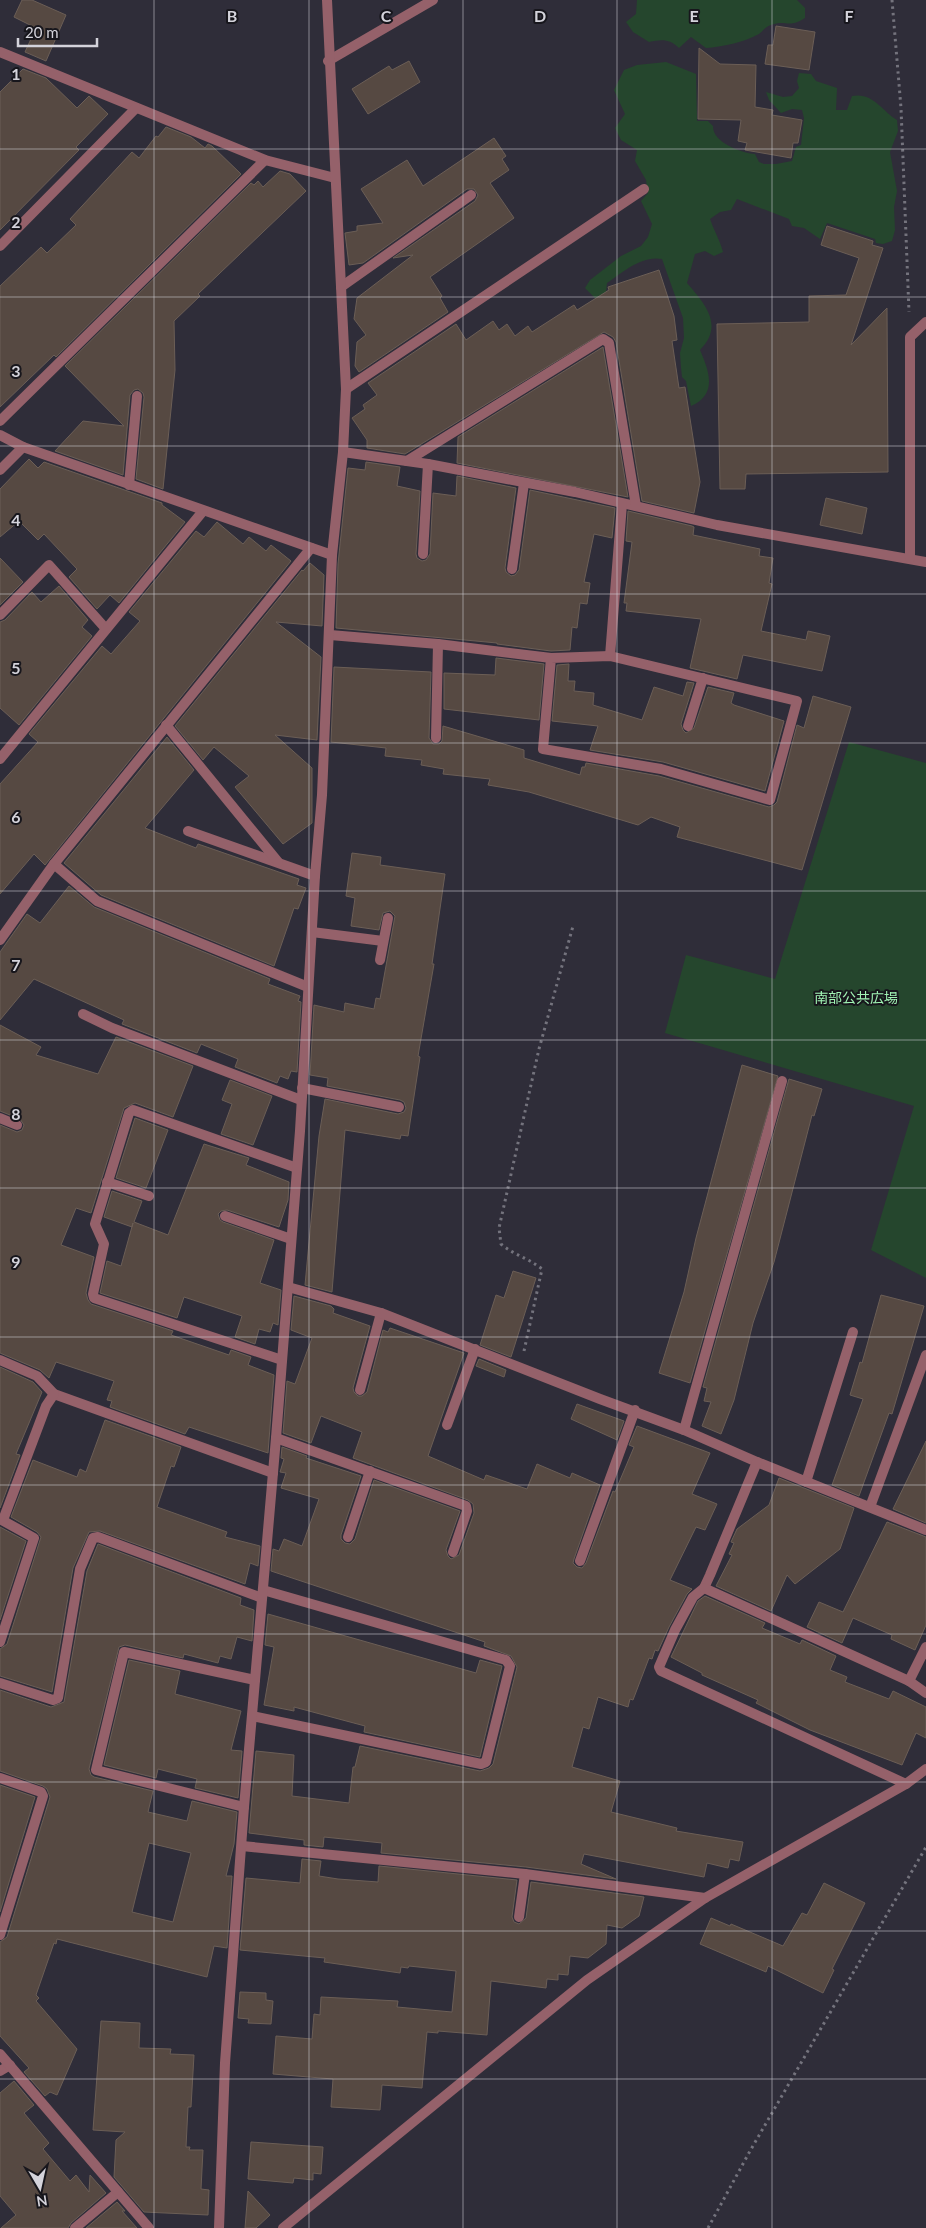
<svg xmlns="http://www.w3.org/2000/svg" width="926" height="2228" viewBox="0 0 926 2228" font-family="Lato,'Noto Sans JP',sans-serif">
	<rect width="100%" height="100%" fill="#2f2d39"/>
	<g fill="#25462d">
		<path d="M637,0H797L805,8V18C788,29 786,19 771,25C766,26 763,31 759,34C745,42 721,47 706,48L691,37L679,48C670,39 662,39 649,42L633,32L626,22L636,14Z"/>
		<path d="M666,62L696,74L697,121H708L713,126C712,142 741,153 755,154L759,162L764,164H776L792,161L796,147L801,145L804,118L802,110L792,109L781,113L769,100L766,92L783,97L792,96L799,88L797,81L799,73L811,74L816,81L837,88L836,110H847L852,96C873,92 881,110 897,120L898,131L890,152L897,191L894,207L895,230L892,241L883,244L876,243L875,239L827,223L820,239L804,228L792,226L789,219L737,199L731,210L720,212L710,219C714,231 720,240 723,252L714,256L705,251L695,254L687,283C704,303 725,325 700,350C709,371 718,394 691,406L686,381L682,377L681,368L680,353L684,338L683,318L662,259C642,255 623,272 607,283L606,292L601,298H595L585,288L590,280L621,256L641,246L648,237L652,224L641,201L648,193L646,180L635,161L637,150L621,140L615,128L625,114L614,90L624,70L637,65Z"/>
		<path d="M849,742L926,763V1278L871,1250L914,1106L665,1033L686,955L775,979Z"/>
	</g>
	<g fill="#564942" stroke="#6b5e56" fill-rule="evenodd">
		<path d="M22,0H32L66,15L46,61L25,52L36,28L14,17Z"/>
		<path d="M776,26L815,32L809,70L765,64L768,45H773Z"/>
		<path d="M699,48L720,64L756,65L755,107L773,110L772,115L802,120L798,143H793L791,158L745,150L747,143L738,141L741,120L698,119Z"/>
		<path d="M409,61L420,82L368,114L352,89L389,66L392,70Z"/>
		<path d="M23,69L46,78L77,108L89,96L108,114L76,147L79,150L0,230V92Z"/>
		<path d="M166,127L191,137L205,148L208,144L212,146L241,174L56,357L54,355L0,407V286L41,247L47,253L76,225L70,219L132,152L139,158L156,136L158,137Z"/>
		<path d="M494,138L506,156L502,159L509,170L490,183L514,218L430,277L442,296L440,298L448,312L359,372L355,366L357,342L366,335L354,319L357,298L413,255L393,258L475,201L478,195L474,189H467L363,263L349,265L345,233L357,231V226L383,223L361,189L407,160L423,186Z"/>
		<path d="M280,171L290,174L306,191L198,294L200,296L174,321L175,370L163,489L136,479L144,397L143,393L138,389L134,390L130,395L123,475L55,451L83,421L124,426L65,366L251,183L254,185L258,181L263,187Z"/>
		<path d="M827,226L873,241L872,245L883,248L851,345L887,308L888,472L746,474L745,489H720L717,324L809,322V296L846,295L859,258L821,245Z"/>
		<path d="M659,270L674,316L677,340L672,341L679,388L685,387L700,482L694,513L642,501L616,342L613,337L604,332L405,454L367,448V440L352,418L365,409L363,405L377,395L368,383L456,324L466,340L493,321L499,330L507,324L515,336L528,326L532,332L574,305L577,310L609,290L608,287Z"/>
		<path d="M603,347L628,497L457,463L458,437Z"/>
		<path d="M29,459L38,468L44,462L162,503V505L185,522L119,603L110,595L97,609L69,577L77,569L44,534L38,540L19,521L0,537V489Z"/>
		<path d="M366,462L400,467L397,486L420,491L416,554L417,558L422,561L426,560L430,554L433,493L456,496L457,476L516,488L505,568L506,572L511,576L515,575L519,570L530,490L615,508L612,538L594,534L584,582L590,583L587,604L580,603L577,628L572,627L570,650L551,651L497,644V643L336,628L338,564L348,468L365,470Z"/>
		<path d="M826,498L867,508L862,534L820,525Z"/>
		<path d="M628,511L692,526L694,527L693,535L760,549L759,556L773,558L769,583L772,584L761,631L806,640L808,631L830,636L822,671L743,655L737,679L690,668L701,619L626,611L627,603H624L632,542L626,541Z"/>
		<path d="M217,522L243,544L249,537L266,551L271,545L291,561L45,865L34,854L0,894V784L38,742L29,734L102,646L111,654L140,621L129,612L196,531L204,537Z"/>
		<path d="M0,558L23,582L0,605Z"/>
		<path d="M310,563L324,575L322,626L276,622L321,657L317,740L275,735L312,768V823L283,844L235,787L249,776L214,747L203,760L175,726L302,570L303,571Z"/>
		<path d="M59,586L88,620L82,627L92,636L19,725L0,708V622L5,620L32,592L41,602Z"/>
		<path d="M496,658L544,664L539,720L444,709V673L495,675Z"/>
		<path d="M569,664L568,681H575L574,691L594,693L593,705L642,720L654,687L683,696L687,682L694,683L681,724L683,730L686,733L694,728L708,687L734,693L731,703L734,705L784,721L765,791L663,762L590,750L598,726L552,721L557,665Z"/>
		<path d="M334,667L431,672L429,738L433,744H439L442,741L443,726L524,750V758L580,775L582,767H585L586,763L659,776L769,807L774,805L777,802L797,725L804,728L813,696L851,707L802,870L677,837L680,827L651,817L638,825L529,792L488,785L490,779L443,774L444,769L421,765L422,760L385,756L386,748L331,742Z"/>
		<path d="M167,737L194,770L145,828L196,848L198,844L299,879L297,885L306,888L298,909L294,908L274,966L101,895L64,863Z"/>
		<path d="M352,853L381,857L380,865L445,874L432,964H434L418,1056L420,1057L408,1136L401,1135L400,1139L345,1130L332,1292L305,1285L319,1136L325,1099L398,1114L404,1112L406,1108L404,1102L400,1100L327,1086L328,1078L310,1075L314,1005L344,1012L345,1003L374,1009L376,998L380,999L395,916L390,911L383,913L379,930L351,926L355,898L346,896Z"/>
		<path d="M69,886L94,907L270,979L268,984L300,996L298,1001L301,1002L297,1072L291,1071L288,1079L280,1076L277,1083L235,1067L238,1059L201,1044L197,1053L122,1024L124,1020L34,979L0,1020V952L27,914L40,923Z"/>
		<path d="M0,1025L41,1047L36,1055L98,1074L116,1037L193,1066L173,1117L135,1103L124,1108L91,1213L76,1208L61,1245L94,1257L86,1293L88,1300L91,1304L173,1331L171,1335L229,1355L231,1350L251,1357L248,1365L274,1375L268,1453L189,1427L185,1434L110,1407L112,1401L107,1400L114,1381L56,1362L49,1378L40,1370L0,1353V1125L17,1132L22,1130L24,1125L20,1119L0,1111Z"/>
		<path d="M742,1065L778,1076L690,1383L659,1373L684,1292L696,1238Z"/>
		<path d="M789,1079L822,1089L814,1116L812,1115L774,1262L753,1323L734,1400L721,1434L702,1426L711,1402L704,1401L707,1388L703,1387Z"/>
		<path d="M230,1080L272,1096L253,1145L221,1134L232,1104L222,1100Z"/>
		<path d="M135,1118L168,1130L146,1188L116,1178Z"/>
		<path d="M204,1144L249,1158L246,1165L289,1182L288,1200L279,1227L227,1210L221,1211L218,1214L220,1220L223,1222L274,1240L260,1283L281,1290L278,1325L273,1323L270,1332L259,1329L255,1344L235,1337L242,1316L184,1297L177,1318L100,1293L107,1261L121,1266L133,1223L132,1227L104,1217L112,1191L142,1201L134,1222L168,1235Z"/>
		<path d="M513,1271L536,1278L511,1357L480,1345L496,1295L504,1298Z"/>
		<path d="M881,1295L924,1306L892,1414L889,1413L859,1496L832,1485L863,1399L850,1395L860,1362L862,1363Z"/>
		<path d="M294,1296L331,1306L334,1309L333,1313L370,1326L353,1388L354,1392L358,1396H362L367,1392L383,1330L388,1332L390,1328L464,1353L428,1456L484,1480L486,1475L527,1489L537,1464L570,1478L572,1473L600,1485L574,1559L573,1563L577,1567L582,1568L586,1563L613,1491L615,1492L634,1447L629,1445L637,1426L710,1453L692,1494L717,1504L705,1530L696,1527L670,1580L692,1589L687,1594L669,1627L658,1651L655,1650L652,1659L649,1658L633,1700L630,1699L628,1707L598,1697L589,1729L583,1727L572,1767L620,1781L611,1812L677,1828L676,1831L743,1842L739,1861L730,1859L728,1868L707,1863L704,1877L584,1854L581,1864L616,1879L526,1867L381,1853L382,1843L324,1837L323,1847L304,1845V1840L249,1833L256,1751L294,1755L292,1796L349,1803L353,1767H355L360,1746L480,1771L489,1768L493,1764L517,1667L511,1656L484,1646L485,1642L271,1571L273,1549L279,1551L284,1539L302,1546L319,1499L281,1488L286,1473L280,1472L284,1459L281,1458L282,1447L307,1456L306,1458L361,1476L341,1535V1539L345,1543L350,1544L355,1539L374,1480L460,1511L446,1550L448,1556L451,1559L459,1555L474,1513L473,1504L468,1500L353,1458L362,1432L321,1416L311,1443L283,1433L287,1381L295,1384L312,1338L291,1330Z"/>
		<path d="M479,1359L506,1370L504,1377L476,1366Z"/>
		<path d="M0,1367L33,1382L42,1392L16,1454L20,1455L0,1508Z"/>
		<path d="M577,1404L624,1421L617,1440L571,1419Z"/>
		<path d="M105,1420L181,1447L174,1467L171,1466L157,1507L227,1532L225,1537L260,1546L258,1566L250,1563L245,1584L100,1531L89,1532L73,1568L52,1692L0,1676V1649L7,1644L41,1537L37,1532L11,1517L33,1460L77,1477L80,1469L86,1472Z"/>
		<path d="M926,1441V1523L893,1509Z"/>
		<path d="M779,1478L854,1508L840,1549L795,1584L787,1575L771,1611L716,1586L732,1555L729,1554L734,1543L731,1542L737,1529L769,1505Z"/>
		<path d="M887,1522L926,1537V1625L915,1650L891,1639L892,1635L853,1618L842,1643L807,1627L819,1602L843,1612Z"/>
		<path d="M0,1527L26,1541L0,1620Z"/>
		<path d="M98,1544L241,1598L240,1605L254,1610L252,1641L237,1637L231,1659L220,1656L218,1663L184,1654L183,1658L125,1645L119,1647L89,1769L91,1775L94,1777L153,1791L148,1812L187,1821L192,1801L237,1812L234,1844L226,1876H232L227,1948L214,1946L207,1977L57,1939L56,1944L54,1943L36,1995L39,1998L36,2001L77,2049L57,2095L50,2092L45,2096L24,2072L29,2068L0,2036V1942L7,1937L50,1797L47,1789L43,1786L0,1771V1690L51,1707L64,1702L87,1571ZM149,1843L191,1853L173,1922L132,1912Z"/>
		<path d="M705,1596L765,1623L762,1628L800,1644L802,1640L836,1656L830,1670L847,1677L845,1682L889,1699L893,1691L926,1707V1738L916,1733L902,1765L810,1730L756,1703L758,1700L702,1675V1673L671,1657L698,1601Z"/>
		<path d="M268,1614L476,1673L480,1660L502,1666L480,1757L364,1732L365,1726L294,1707V1711L264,1705L274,1647L265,1645Z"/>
		<path d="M129,1660L180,1671L175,1694L241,1711L231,1750L242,1751L238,1798L195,1788L197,1779L158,1769L156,1778L104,1765Z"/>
		<path d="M0,1785L35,1797L0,1912Z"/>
		<path d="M302,1859L321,1861L319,1876L338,1879L378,1882L379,1866L517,1880L512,1917L514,1922L519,1924L526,1918L531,1882L644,1897L639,1916L622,1928L607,1925L606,1944L588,1958L570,1956L568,1975L558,1974V1980L547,1979L546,1988L491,1981L487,2035L438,2031V2033L427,2032L422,2088L382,2085L380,2110L331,2107L333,2079L273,2074L276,2036L312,2039L314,2014L320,2015L321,1997L398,2001L397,2007L452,2012L456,1971L409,1966L408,1968L401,1967L400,1973L324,1962L325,1958L240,1950L246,1878L300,1883Z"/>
		<path d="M824,1883L865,1903L832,1969L834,1970L823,1993L768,1966L766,1972L700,1944L711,1918L730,1926L731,1924L783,1946L802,1913L807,1915Z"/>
		<path d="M240,1992L266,1993V2000L273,2001L271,2024L248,2023L249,2019L238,2018Z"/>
		<path d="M101,2021L140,2023L139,2048L171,2049L170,2054L194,2055L191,2107H188L186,2147H190L189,2150H203L201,2189L209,2190L208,2215L144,2212L114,2177L116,2140L125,2132L93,2130Z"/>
		<path d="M14,2081L34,2105L24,2113L49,2143L43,2149L70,2181L76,2175L89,2192L90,2175L106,2193L71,2223L68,2228H1L16,2215L0,2196V2093Z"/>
		<path d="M251,2142L323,2147L321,2174L313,2173V2180L294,2178L293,2183L248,2179Z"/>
		<path d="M248,2191L270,2215L256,2228H245Z"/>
		<path d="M117,2202L125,2211H122L137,2228H86Z"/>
	</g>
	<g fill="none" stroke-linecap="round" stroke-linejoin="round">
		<g stroke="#74737d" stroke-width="3" stroke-dasharray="2.5 4" stroke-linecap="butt">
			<path d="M892,0L901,108L909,312"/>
			<path d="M524,1351L542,1269C528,1258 514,1255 501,1244L499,1228L539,1049L573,926"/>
			<path d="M708,2228L750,2151L926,1847"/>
		</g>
		<g stroke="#95616a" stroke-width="10">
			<path d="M328,61L433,0"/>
			<path d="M341,287L471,195"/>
			<path d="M346,389L644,189"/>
			<path d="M0,470L23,447"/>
			<path d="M129,485L137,396"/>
			<path d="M423,554L428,464"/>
			<path d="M512,569L524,483"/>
			<path d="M688,726L703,678"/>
			<path d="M436,738L438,644"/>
			<path d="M188,831L315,876"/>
			<path d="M312,932L383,941"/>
			<path d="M380,960L388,918"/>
			<path d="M83,1014L112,1028L301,1100"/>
			<path d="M302,1088L399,1107"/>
			<path d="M107,1182L149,1196"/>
			<path d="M225,1216L291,1239"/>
			<path d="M360,1390L381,1313"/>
			<path d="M447,1425L475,1349"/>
			<path d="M276,1438L466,1506L467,1511L453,1552"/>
			<path d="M806,1482L853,1332"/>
			<path d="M870,1507L926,1355"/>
			<path d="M348,1537L370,1471"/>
			<path d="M580,1561L635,1410"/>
			<path d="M909,1681L926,1647"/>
			<path d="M519,1917L525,1874"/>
			<path d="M0,2071L10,2065"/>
			<path d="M75,2228L118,2192"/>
		</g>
		<g stroke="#95616a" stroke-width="10">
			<path d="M0,52L265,160L335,178"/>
			<path d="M0,246L136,108"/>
			<path d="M0,421L265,160"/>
			<path d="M0,435L23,447L332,555"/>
			<path d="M343,452L428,464L575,492L717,525L926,562"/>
			<path d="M407,461L603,339L609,343L636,506"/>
			<path d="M910,558V337L926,322"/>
			<path d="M0,615L49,565L106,629"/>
			<path d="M330,635L438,644L551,658L610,656L797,701L770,800L661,769L543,749L551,658"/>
			<path d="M610,656L622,504"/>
			<path d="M166,725L278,862"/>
			<path d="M0,759L203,511"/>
			<path d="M0,940L54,864"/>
			<path d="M308,987L97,901L54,864L311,548"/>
			<path d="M0,1118L17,1125"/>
			<path d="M288,1287L381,1313L600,1399L684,1430L757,1462L926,1530"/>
			<path d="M0,1360L37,1376L54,1394L273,1473"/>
			<path d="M282,1360L94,1298L93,1294L104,1244L95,1224L129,1113L133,1110L297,1168"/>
			<path d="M684,1430L782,1081"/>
			<path d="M757,1462L710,1575L704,1588L693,1597L675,1630L659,1667L661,1671L906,1784"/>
			<path d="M0,1519L34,1538L0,1642"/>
			<path d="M3,1520L46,1406L54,1394"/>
			<path d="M704,1588L909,1681L926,1693"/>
			<path d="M0,1683L53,1700L58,1698L80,1569L93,1538L98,1537L262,1598"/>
			<path d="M252,1716L481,1764L486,1762L510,1666L506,1660L263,1590"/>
			<path d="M0,1778L41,1792L43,1796L0,1935"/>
			<path d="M244,1807L96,1770L124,1652L255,1680"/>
			<path d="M242,1846L525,1874L705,1898"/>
			<path d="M0,2054L149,2228"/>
			<path d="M219,2228L225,2063L244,1807L276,1438L300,1131L315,876L322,795L332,555L343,452L346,389L327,0"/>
			<path d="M283,2228L587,1980L705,1898L906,1784L926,1769"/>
		</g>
	</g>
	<path fill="none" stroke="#d4d3db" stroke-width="1" stroke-opacity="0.55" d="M154,0V2228M309,0V2228M463,0V2228M617,0V2228M772,0V2228M0,149H926M0,297H926M0,446H926M0,594H926M0,743H926M0,891H926M0,1040H926M0,1188H926M0,1337H926M0,1485H926M0,1634H926M0,1782H926M0,1931H926M0,2079H926"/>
	<g text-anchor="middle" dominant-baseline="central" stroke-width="4" stroke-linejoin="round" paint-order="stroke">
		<g font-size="14" fill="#a1f4b4" stroke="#17161c">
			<text x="856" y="997">南部公共広場</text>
		</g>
	</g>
	<g font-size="16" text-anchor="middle" font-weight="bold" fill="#d4d3db" stroke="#17161c" stroke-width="4" stroke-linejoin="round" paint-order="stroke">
		<text x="232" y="22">B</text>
		<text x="386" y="22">C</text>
		<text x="540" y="22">D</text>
		<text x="694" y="22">E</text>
		<text x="849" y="22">F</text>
		<text x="16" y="80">1</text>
		<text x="16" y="228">2</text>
		<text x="16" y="377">3</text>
		<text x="16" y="526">4</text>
		<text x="16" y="674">5</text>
		<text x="16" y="823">6</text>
		<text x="16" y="971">7</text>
		<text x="16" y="1120">8</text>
		<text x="16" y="1268">9</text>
	</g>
	<g transform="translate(40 2188) rotate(171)" stroke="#17161c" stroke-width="4" paint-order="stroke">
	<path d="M0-4L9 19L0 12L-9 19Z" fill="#d4d3db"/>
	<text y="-8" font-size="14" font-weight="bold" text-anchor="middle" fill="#d4d3db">N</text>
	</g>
	<path d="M18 38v8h79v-8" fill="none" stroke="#d4d3db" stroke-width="2.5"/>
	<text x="25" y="38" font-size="15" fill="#d4d3db" stroke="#17161c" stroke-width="4" paint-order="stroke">20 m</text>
</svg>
